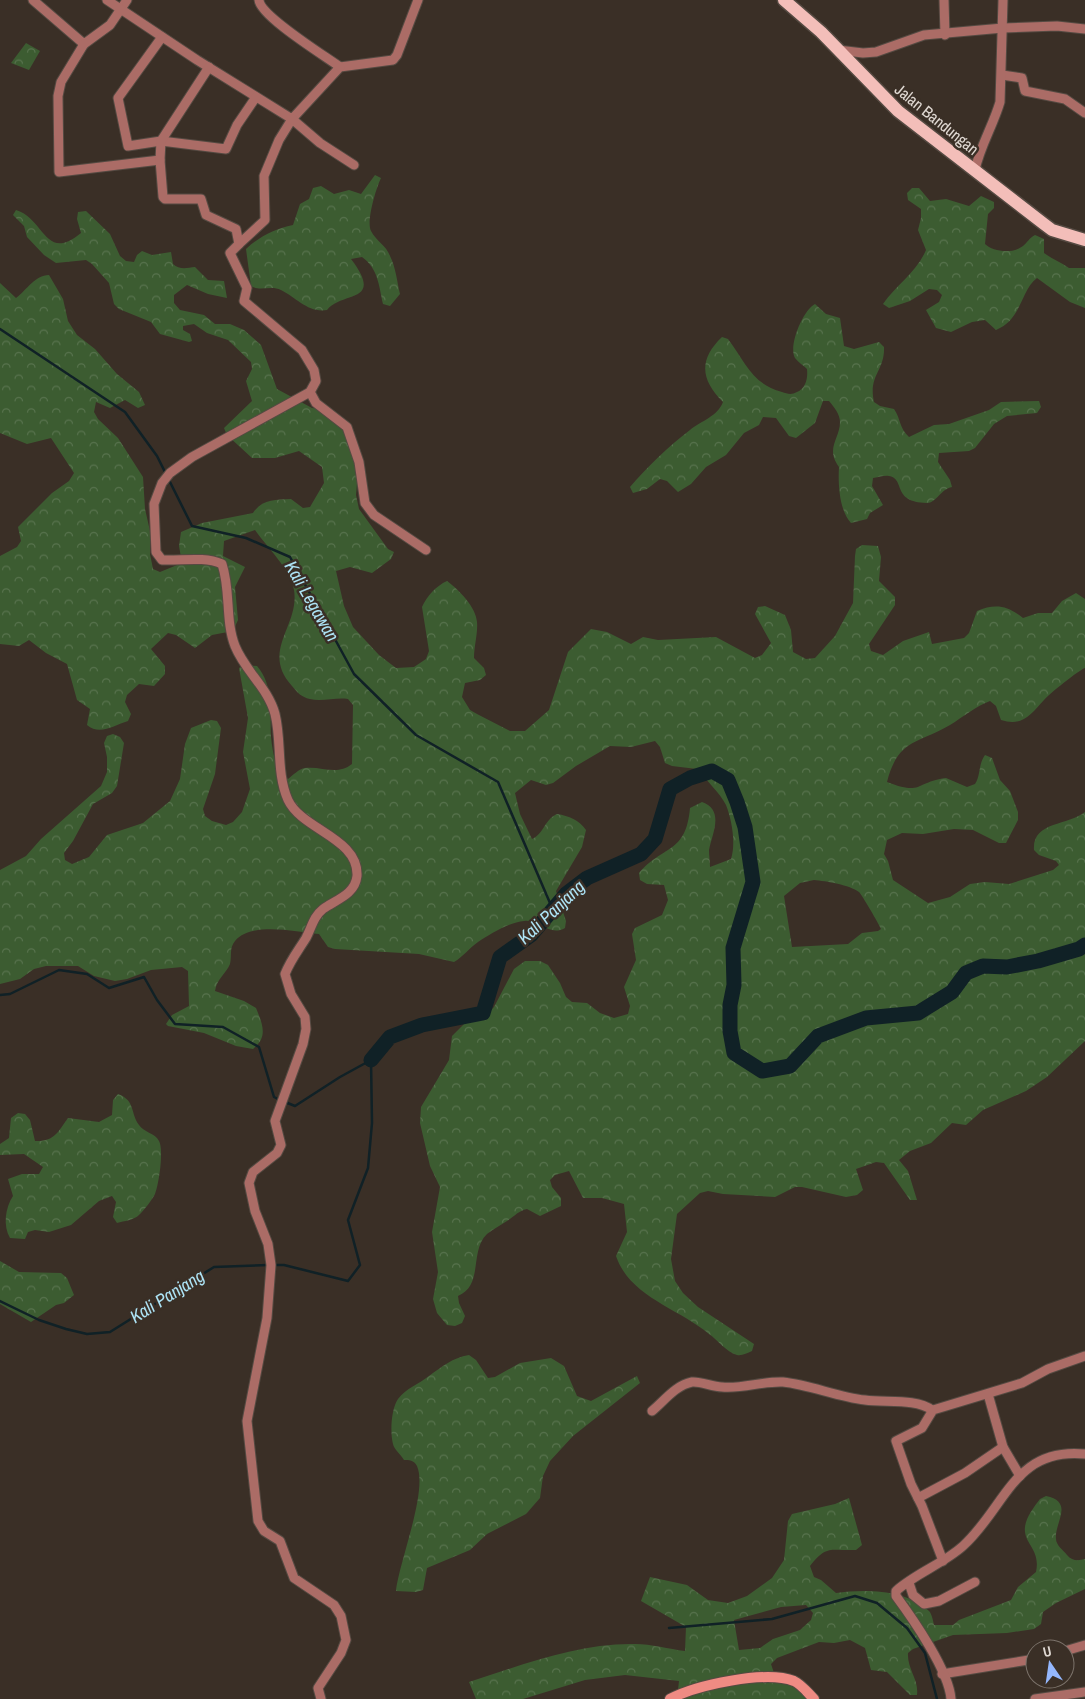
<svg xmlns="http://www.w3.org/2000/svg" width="1085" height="1699" viewBox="0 0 1085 1699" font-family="'Archivo Narrow',sans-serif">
	<defs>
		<pattern id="forest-crowns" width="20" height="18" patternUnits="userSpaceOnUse" patternTransform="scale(1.25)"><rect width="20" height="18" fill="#3c5c31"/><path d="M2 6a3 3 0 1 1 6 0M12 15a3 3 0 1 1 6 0" fill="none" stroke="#58734e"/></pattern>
	</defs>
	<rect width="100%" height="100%" fill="#3a2f26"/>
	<g fill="url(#forest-crowns)" fill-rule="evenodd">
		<path d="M26,43L40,51L29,70L11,63Z"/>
		<path d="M375,175L381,178C376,188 366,222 371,231C376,241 386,245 390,256C396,268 397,282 400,294L390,306L383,304C379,286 378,268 362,257L351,259C385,304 342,291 327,310C308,313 297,298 281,290C271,285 260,292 251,286L246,249C260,236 275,229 293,225L300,204L309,199L313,188L321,186L334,194L349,190L361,194Z"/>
		<path d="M912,188H919L930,201L946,199L969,206L981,196L994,202V208L988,214L985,244C993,252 1013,254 1023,246C1028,242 1029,238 1035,235L1044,239V253C1052,259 1061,262 1069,268H1085V308L1070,302L1037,278C1020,291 1022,320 996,330L985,320L972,322L951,332L936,328L926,310L939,302L942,295L937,290L929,289L910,301L889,308L883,304C896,285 917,272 926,250L918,230L921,218V209L908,200L907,193Z"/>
		<path d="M16,210C45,219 45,263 81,233L77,219L78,212L86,211L110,234L120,256L126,261L134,262L137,255L142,251L152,255L171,252L173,264C179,270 187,268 195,267L208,280L224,281L227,298L208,294L187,285L174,295V303L180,310L204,315L215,324H230L244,330L261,345L277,389L312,408L320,409L344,429L358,472L356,495L359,509L388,549L394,552L391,559L372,573L350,567L336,571L344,606L353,627L379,655L396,668L414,667L426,659L429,651L422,607C427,596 436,586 447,581C459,590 476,607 477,622C478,633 474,646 474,658L484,668L486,675L480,680L465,683L462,697L470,710L477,714L510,731H525L549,710L568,652L591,629L607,632L631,644L643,637L658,640L716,637L755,658L762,655L771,643L755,614L758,607L765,606L785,615L791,630L793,652L806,659L815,658L835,636L853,603L855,556L856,549L862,545L878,546L881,557L879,581L895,597V605L869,644L871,651L883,655L903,641L929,632L932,644L964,638L969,633L977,611C996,603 1008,606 1023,618L1038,613H1052L1062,601L1076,593L1085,599V668C1079,670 1049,694 1044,700C1031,714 1023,727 1001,720L996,706L990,701C976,706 963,717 950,725C917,744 898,739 887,782C923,796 915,782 946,778L967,787L975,784C981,775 978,765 985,755L992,758L1000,780L1010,791L1018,812V820L1006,843H999L973,830L954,829L923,834L902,833L887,840L884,854L888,861L893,880L928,903L950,897L970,884L985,882L1009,884L1053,870L1059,865L1056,861L1039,855L1034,850C1032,821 1068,826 1085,812V1041L1047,1077L1026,1091L983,1110L966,1125L952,1123L931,1143L910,1151L899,1160L908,1171L917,1200H910L884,1163L876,1162L856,1169L863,1190L857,1195L846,1197L802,1187H795L775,1197L723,1194L708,1191L700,1193L677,1214L671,1259L675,1281L683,1293L698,1307L754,1344L752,1351C747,1353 742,1356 737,1355C726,1352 718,1340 709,1334C678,1308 630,1297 616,1256L627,1232L624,1204L602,1198H583L569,1171L555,1175L550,1180L552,1187L561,1198V1206L540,1216L527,1209C518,1211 515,1216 507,1221C501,1225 493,1229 487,1234C469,1251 484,1285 458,1296L459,1303L465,1316L462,1323L455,1326L447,1325L437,1313L433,1299L438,1272L432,1232L440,1187L430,1166L420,1123L421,1107L449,1060L452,1036L467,1021L489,1012L494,1007L514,969L525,961H540L548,965L560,983L566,997L572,1002L587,1003L600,1013L614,1018L628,1014L630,1006L624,987L636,960L632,934L635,928L662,915L668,900L664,885L647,884L640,880L639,873C663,845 686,854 690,808L702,802C725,810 712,834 709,850C709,855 710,862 710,867L731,859C736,844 732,820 726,805C720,793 706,780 697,769L672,766L665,763L660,747L655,741L631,747L610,746L576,766L553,783L546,785L531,780L515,793L520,814L532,839C544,834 544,820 557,814C569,816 579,820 586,830L582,847L556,891L566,921L565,928C549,937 540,919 524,921C510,922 490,934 478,942C469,948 463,957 454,962L419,954L335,949L328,947L319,934C296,932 252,921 235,941C229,948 232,956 230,964C226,974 217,978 215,991L244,1001L256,1008C263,1025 268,1037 253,1049L236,1046L204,1033L168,1026L166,1024L172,1015L189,1006L188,971L182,967L151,970L127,979L115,981L94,976L78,966H46L34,969L20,979L0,984V870L26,856L41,839L101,786L107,772V757L104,743L107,736L113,734L120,737L124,743L117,786L112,793L93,804L73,841L64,853L65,860L72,864L89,857L107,835L143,823L170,801L180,779L185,744L191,728L211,720L217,721L221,728L215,774L203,809L205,816L212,821L226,825L233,822L242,812L250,789L243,752L248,718L239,668L244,665L257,666C274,686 270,712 271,737C272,749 275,761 278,772L288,779C293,775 299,769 305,768C322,766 337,776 352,764L353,705L348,699C336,697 322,702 310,699C301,697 298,693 292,686C260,651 300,626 294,590C291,570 267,547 255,530L224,541L223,556L245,567L235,587L238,620L233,631L212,635L195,648L176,635L168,633L151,649L165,666V674L154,686L139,684L127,695L125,702L131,714L128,721C114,725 100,736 87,725L90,709L77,700L67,664L46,653L29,640L19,646L0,644V556L17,547L21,541L18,527L52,493L69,481L74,473L51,438L27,444L0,433V283L16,298C27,290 35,275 49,275L63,299L68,321L77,335L95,349L117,374L139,392L145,405L138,408L125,400L110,408L96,402L94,412L98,419L118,438L143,477L145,509L150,531V554L153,569L160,572L182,563L179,546L181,532L202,523L253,513C262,499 275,500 291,499L303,508L310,507L324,483L322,467L299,451L275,458H252L227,435L224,428L252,401L246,381L252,369L251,362L228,340L207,333L194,324L183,326V330L190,334L192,341L189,342L160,334L151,322L119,309L114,304L109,283L92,264L86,260L56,263L44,255L27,237L24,226L13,215ZM814,880C826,881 850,885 859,892C862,895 879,924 881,929L878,931L862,933L848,944L792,947L784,896L800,883Z"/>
		<path d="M815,304L826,314L840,318L844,346L854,349L879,342L884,347C885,371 868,375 874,402L880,406L894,409C901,419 899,428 909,437L934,425L949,424L989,410L1001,402L1039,401L1041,407L1037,413L1007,416L994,424L975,448L969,451L939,453L938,462L950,480L952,487C941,489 936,503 927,503C891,502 906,479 889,476C884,475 877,478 873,478L872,486L883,505L870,513L867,519L851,523C839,510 838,483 839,467C825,448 840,439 840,422C840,414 834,407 829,401H823L815,423L796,438L789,436L776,418L763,417L759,425L744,433L726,455L706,467L691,484L678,492L667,481L660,479L647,489L633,493L630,487C647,467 669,446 690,430C701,421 718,416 723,402C701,380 698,360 722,337L728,339C746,363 752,384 782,392C787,394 792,395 797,392C806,388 808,378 807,369C804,366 798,362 795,358C788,346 803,310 815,304Z"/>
		<path d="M118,1094C136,1101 130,1113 139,1125C143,1132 155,1133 159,1141C164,1150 159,1184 155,1194C152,1200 144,1210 139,1215C134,1220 124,1221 117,1223L113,1217L116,1202L112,1196L99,1201L71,1225L49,1232L35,1230L28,1232L25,1239L10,1238C3,1226 5,1208 13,1196L8,1179L22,1174H39L43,1167L24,1154L0,1155V1144L9,1138L11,1118L18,1113L25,1114L30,1120L35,1141C54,1142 58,1132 68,1118L99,1122L112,1115L113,1100Z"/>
		<path d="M0,1261L19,1272L61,1273L67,1278L74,1295L64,1303L56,1305L31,1322L0,1304Z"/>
		<path d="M469,1355L476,1360L488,1378L495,1377L520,1363L551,1358L564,1366L577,1396L591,1401L637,1376L640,1383L573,1436L550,1461L543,1476L540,1498L526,1514L487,1534L470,1550L427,1568L423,1590L416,1592L396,1591C399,1562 428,1491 417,1466C414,1460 409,1460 404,1460C401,1455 394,1449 393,1444C390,1433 391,1409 398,1399C406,1388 419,1384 429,1376C443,1366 452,1358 469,1355Z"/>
		<path d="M1046,1496C1075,1502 1054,1523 1056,1539C1056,1545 1063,1550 1067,1555C1072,1561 1078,1561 1085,1559V1589L1056,1603L1043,1612L1041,1624L1034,1629L1007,1633L953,1635L913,1649L908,1653C907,1669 919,1679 917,1695H910L887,1672L871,1670L865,1648L850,1640L834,1643L819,1642L777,1658L771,1664L777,1682L794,1685L809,1699H677L679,1681L625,1675L585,1680L523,1699H476L469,1682C522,1665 578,1643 635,1644C651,1644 669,1649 685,1651L686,1627L641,1601L650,1577L687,1585L708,1600L728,1603L747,1596L772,1578L784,1560L788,1521L792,1514L835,1504L849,1498L862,1545L856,1550C831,1551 827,1544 810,1566L814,1577L821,1580L836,1593C864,1589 906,1589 929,1611C932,1614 933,1621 934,1625H953L959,1620L1011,1600L1018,1587L1036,1572C1041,1549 1023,1544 1025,1527C1026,1517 1034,1507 1040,1499ZM806,1605L813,1613L811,1620L800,1630L773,1639L760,1648L739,1650L734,1620L781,1607Z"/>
	</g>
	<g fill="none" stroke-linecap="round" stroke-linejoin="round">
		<g stroke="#102126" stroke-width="2.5">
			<path d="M0,329L125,412L157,456L192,526L246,538L290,557L354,674L416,735L498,782L553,910"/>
			<path d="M0,995L10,994L59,970L87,974L109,988L144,977L157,1000L175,1024L223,1027L259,1047L274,1097L280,1100"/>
			<path d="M273,1265H284L348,1281L360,1265L348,1220L368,1168L372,1123L371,1060L340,1077L295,1106L285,1102"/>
			<path d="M0,1301L39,1320L66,1329L87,1334L110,1332L214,1267L268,1265"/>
			<path d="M669,1628L772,1619L855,1596L877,1603L907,1628L925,1653L937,1699"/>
		</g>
		<path stroke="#102126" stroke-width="15" d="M371,1060L390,1037L422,1025L483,1013L500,957L531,935L566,894L587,878L641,854L655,839L670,789L690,778L712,771L728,780L737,802L745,827L753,882L733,948L734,985L730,1005V1031L734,1053L762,1071L790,1066L818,1036L866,1018L918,1013L952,992L966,973L983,966L1007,967L1038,961L1079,949L1085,945"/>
		<g stroke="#554a42" stroke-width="11">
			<g id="street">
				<path d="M33,0L84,44L110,25L127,0"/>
				<path d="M107,0L197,60L292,119L340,67L393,60L397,55L418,0"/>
				<path d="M259,0C260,16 325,56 340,67"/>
				<path d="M944,0L945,35"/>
				<path d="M162,37L118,98L128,146L161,141L226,149L237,125L256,97"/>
				<path d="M84,44L61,82L58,96L59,172L160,160"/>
				<path d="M838,50L863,53L876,52L924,35L1003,28L1057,26L1085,29"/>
				<path d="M209,67L161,141L160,160L163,197L165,199H201L206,215L236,229L239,244L230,253L247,288L244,301L302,350L314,370L316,381L310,392L192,457L170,473L162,483L154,504L156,552L162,560C182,561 203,556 222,564C231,591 225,621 235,646C245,671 268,688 275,714C282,742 276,773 288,800C302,830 359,838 357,876C355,895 335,900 323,909C313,917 312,927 306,938C298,951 291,959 285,974L291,994L305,1017L306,1029L303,1044L275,1121L281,1145L277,1153L253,1172L249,1183L255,1211L268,1244L271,1265L267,1318L247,1421L258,1521L264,1531L280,1541L294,1578L334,1605L341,1616L346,1640L341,1653L318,1688L321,1699"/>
				<path d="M1002,75L1022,78L1025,91L1065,99L1085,113"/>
				<path d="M975,170C980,146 993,126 1000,102L1003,0"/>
				<path d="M239,244L265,220L264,176L279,140L292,119L320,143L354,165"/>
				<path d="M310,392L316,403L347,427L359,462L365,503L374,515L426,550"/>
				<path d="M988,1394L1003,1447L1020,1476"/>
				<path d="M652,1411C664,1401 676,1385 692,1382C701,1381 712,1387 722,1387C743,1389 762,1381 783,1382C811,1385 837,1397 865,1400C885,1403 916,1398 932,1410"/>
				<path d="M918,1498L965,1473L1003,1447"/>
				<path d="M943,1561L922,1506L911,1484L896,1441L922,1428L933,1410L1022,1383L1048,1369L1085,1356"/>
				<path d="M909,1583L913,1595L924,1604L939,1601L975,1582"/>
				<path d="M1065,1651L1085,1645"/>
				<path d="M942,1674L1035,1659"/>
				<path d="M951,1699C949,1671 913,1619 896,1596V1591C916,1573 943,1564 963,1546C1006,1507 1014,1447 1085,1454"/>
				<path d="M1035,1699L1085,1692"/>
			</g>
		</g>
		<g stroke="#554a42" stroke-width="12">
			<path id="secondary" d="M670,1699C696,1685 766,1670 794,1681C801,1684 808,1693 814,1699"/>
		</g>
		<g stroke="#554a42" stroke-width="15">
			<path id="primary" d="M784,0L821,32L898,111L1044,224L1052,230L1085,240"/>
		</g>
		<use href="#street" stroke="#ab6c66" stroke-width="9"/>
		<use href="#secondary" stroke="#ef8b83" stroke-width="10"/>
		<use href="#primary" stroke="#f3beb9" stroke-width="12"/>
	</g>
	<g text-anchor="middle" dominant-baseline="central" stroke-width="5" stroke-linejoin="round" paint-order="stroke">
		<g font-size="16" fill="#e0d9d3" stroke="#3a2f26">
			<text transform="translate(937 119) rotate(39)">Jalan Bandungan</text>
		</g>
		<g font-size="18" font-style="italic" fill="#ade3f5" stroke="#3a2f26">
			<text transform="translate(312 601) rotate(60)">Kali Legawan</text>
			<text transform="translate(551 912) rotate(-43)">Kali Panjang</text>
			<text transform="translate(167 1296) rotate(-32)">Kali Panjang</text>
		</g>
	</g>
	<g transform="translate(1050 1664) rotate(347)"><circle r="24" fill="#3a2f26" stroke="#7c736b"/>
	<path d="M0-4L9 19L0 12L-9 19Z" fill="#94b7fd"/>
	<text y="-8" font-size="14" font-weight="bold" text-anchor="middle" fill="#e0d9d3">U</text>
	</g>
</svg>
